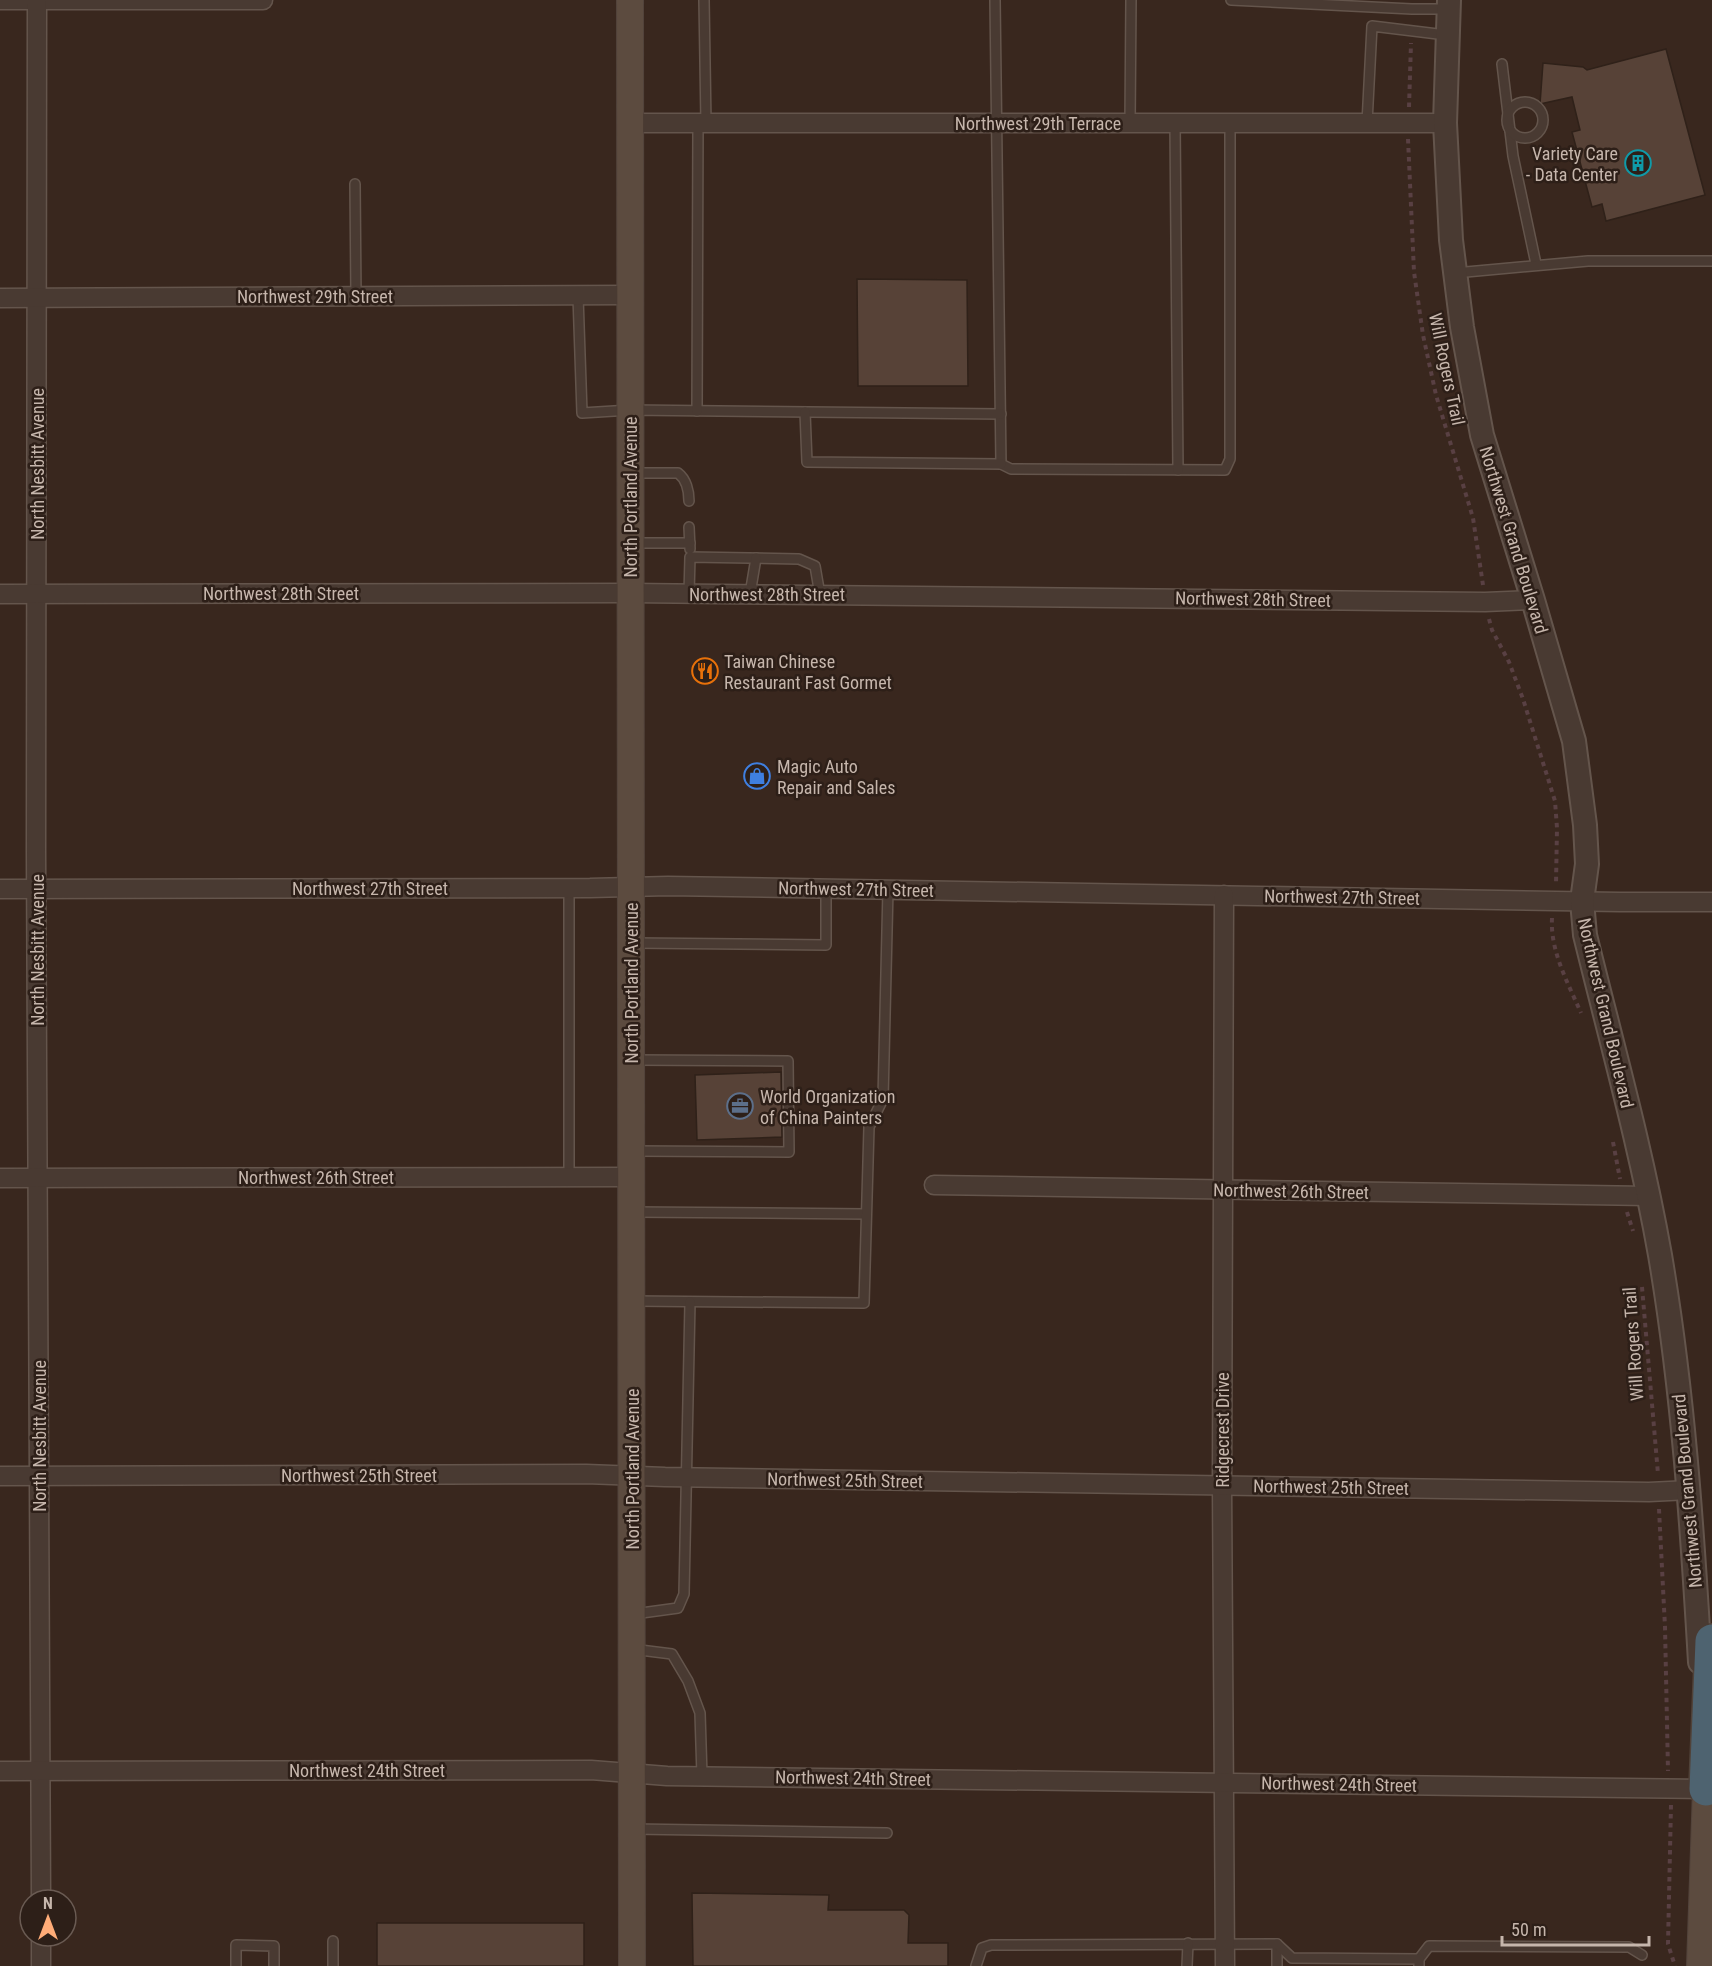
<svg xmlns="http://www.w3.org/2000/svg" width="1712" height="1966" viewBox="0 0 1712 1966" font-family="'Roboto Condensed',sans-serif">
	<rect width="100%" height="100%" fill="#39271e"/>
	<g fill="#574237" stroke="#2f2119" stroke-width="1.5">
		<path d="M1666,49L1705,195L1606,221L1602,204L1592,207L1572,132L1580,130L1572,97L1540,104L1543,63L1583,67L1587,70Z"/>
		<path d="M857,279L967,280L968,386H858Z"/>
		<path d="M781,1072L782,1137L697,1140L695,1075Z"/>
		<path d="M692,1893L829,1895L828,1910H904L909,1915L908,1943H948V1966H693Z"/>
		<rect x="377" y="1923" width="207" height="43"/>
	</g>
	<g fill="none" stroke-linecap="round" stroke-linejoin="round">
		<g stroke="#64554c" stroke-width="12">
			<g id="service">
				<path d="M704,0L706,123"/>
				<path d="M995,0L1001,464L1011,469L1225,470L1230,459V123"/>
				<path d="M1231,0L1412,9H1449"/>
				<path d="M1502,64L1513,156L1536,264"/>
				<circle cx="1525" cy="120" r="18"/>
				<path d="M1130,123L1131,0"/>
				<path d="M1175,123L1178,470"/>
				<path d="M1367,123L1372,26L1446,35"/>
				<path d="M355,184L356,296"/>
				<path d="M1455,273L1588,261H1712"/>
				<path d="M578,296L582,413L630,410L1001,414"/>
				<path d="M697,411L698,123"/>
				<path d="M805,412L807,462L1001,464"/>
				<path d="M632,473H678C686,479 689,491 689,501"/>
				<path d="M689,527L690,549"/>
				<path d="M632,543H690"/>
				<path d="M689,594L690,557L799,559L815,566L820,595"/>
				<path d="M750,594L756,558"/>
				<path d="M569,888V1177"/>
				<path d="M634,943L826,945V888"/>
				<path d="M634,1151L789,1152L788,1061L634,1060"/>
				<path d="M634,1212L866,1214"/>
				<path d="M634,1301L864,1303L869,1127L883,1099L888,889"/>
				<path d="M634,1614L678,1608L684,1594L690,1302"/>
				<path d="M632,1649L672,1654L688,1681L700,1713L702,1776"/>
				<path d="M633,1829L887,1833"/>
				<path d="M333,1941V1966"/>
				<path d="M1277,1944V1966"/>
				<path d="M1419,1959L1429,1946L1629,1947L1642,1955"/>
				<path d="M236,1966V1945L274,1946V1966"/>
				<path d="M976,1966L982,1948L991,1945L1277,1944L1292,1958L1419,1959V1966"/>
				<path d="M1187,1966L1188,1943"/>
			</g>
		</g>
		<g stroke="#64554c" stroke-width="21">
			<g id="minor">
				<path d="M0,0H263"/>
				<path d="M37,1L36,851L41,1900"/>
				<path d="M630,123H1445"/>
				<path d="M0,298L630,295"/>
				<path d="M0,594L630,593L1485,602L1533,600"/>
				<path d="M0,889L590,888L668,886L1620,902H1712"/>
				<path d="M1224,895L1222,1485L1225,1966"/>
				<path d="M0,1178L632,1177"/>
				<path d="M934,1185L1648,1196"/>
				<path d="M0,1476L586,1474L665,1477L1649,1492L1690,1490"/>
				<path d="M0,1771L591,1770L667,1776L1706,1789"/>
				<path d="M41,1936V1966"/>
			</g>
		</g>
		<g stroke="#64554c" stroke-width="26">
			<path id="tertiary" d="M1449,0L1445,123L1451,240L1462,327L1482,435L1533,600L1574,741L1585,825L1587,864L1582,901L1585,935C1611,1041 1641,1147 1660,1255C1683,1390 1692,1525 1700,1662"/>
		</g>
		<g stroke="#52433b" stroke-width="28">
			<g id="secondary">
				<path d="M630,0L632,1966"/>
				<path d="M1700,1966L1706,1789"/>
			</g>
		</g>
		<g stroke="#504239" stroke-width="36">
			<path id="motorway" d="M1706,1789L1712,1641"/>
		</g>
		<g stroke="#594043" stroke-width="4" stroke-dasharray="4.5 4.5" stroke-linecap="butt">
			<path d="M1409,107L1411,43"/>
			<path d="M1408,139L1414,272L1423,335L1436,395L1473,518L1483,585"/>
			<path d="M1489,619L1492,630L1509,662L1523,699L1555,801L1557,828L1556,884"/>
			<path d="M1552,918C1550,951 1568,983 1581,1013"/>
			<path d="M1613,1142L1620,1179"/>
			<path d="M1627,1212L1633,1231"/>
			<path d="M1642,1287L1658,1474"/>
			<path d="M1659,1509L1665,1627L1668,1771"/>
			<path d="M1671,1805L1668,1944L1675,1966"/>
		</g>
		<use href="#service" stroke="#493a32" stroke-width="9"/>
		<use href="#minor" stroke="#493a32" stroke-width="18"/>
		<use href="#tertiary" stroke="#493a32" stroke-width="22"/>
		<use href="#secondary" stroke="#5c4b3f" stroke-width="26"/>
		<use href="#motorway" stroke="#4e6370" stroke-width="33"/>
	</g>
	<defs>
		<g id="building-ring" transform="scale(1.35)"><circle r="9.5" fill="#2d1f18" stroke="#0f9aa8" stroke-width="1.5"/><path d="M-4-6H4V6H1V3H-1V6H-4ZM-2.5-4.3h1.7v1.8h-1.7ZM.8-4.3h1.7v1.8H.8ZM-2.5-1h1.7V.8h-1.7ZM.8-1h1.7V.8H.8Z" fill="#0f9aa8"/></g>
		<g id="restaurant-ring" transform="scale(1.35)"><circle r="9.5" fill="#2d1f18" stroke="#e8710a" stroke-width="1.5"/><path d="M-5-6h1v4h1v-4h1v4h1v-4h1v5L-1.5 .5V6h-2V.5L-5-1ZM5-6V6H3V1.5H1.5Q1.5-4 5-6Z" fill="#e8710a"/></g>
		<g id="shop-ring" transform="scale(1.35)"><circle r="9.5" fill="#2d1f18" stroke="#3f7fe0" stroke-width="1.5"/><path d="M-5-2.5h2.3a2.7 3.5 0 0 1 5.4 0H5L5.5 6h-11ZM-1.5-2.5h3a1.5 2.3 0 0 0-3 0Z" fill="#3f7fe0"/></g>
		<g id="office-ring" transform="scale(1.35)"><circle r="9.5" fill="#2d1f18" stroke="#5c6f8a" stroke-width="1.5"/><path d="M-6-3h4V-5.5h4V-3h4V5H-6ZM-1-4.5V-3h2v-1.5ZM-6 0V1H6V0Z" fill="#5c6f8a"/></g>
	</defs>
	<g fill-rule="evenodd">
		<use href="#building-ring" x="1638" y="163"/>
		<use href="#restaurant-ring" x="705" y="671"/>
		<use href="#shop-ring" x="757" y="776"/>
		<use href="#office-ring" x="740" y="1106"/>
	</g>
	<g text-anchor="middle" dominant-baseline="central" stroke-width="5" stroke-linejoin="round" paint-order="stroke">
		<g font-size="18" fill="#c6b6ac" stroke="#2d1f18">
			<text x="1038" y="123">Northwest 29th Terrace</text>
			<text x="315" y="296">Northwest 29th Street</text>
			<text transform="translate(1447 369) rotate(78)">Will Rogers Trail</text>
			<text transform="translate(37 464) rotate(-90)">North Nesbitt Avenue</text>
			<text transform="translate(630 497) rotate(-90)">North Portland Avenue</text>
			<text transform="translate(1514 540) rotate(73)">Northwest Grand Boulevard</text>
			<text x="281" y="593">Northwest 28th Street</text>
			<text x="767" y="594">Northwest 28th Street</text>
			<text transform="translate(1253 599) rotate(1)">Northwest 28th Street</text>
			<text x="370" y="888">Northwest 27th Street</text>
			<text transform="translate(856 889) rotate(1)">Northwest 27th Street</text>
			<text transform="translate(1342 897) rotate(1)">Northwest 27th Street</text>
			<text transform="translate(37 950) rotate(-90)">North Nesbitt Avenue</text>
			<text transform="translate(631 983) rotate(-90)">North Portland Avenue</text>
			<text transform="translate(1606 1013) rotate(77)">Northwest Grand Boulevard</text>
			<text x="316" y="1177">Northwest 26th Street</text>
			<text transform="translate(1291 1191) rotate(1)">Northwest 26th Street</text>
			<text transform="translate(1633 1344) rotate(-94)">Will Rogers Trail</text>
			<text transform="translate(1222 1430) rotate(-90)">Ridgecrest Drive</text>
			<text transform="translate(39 1436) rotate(-90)">North Nesbitt Avenue</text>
			<text transform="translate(632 1469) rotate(-90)">North Portland Avenue</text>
			<text x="359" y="1475">Northwest 25th Street</text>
			<text transform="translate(845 1480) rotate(1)">Northwest 25th Street</text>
			<text transform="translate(1331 1487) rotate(1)">Northwest 25th Street</text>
			<text transform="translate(1687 1491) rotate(-95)">Northwest Grand Boulevard</text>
			<text x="367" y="1770">Northwest 24th Street</text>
			<text transform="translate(853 1778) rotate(1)">Northwest 24th Street</text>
			<text transform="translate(1339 1784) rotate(1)">Northwest 24th Street</text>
		</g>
		<g font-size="18" fill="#c6b6ac" stroke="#2d1f18" text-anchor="start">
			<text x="1618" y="153" text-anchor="end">Variety Care<tspan x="1618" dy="21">- Data Center</tspan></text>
			<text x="724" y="661">Taiwan Chinese<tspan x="724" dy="21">Restaurant Fast Gormet</tspan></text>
			<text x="777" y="766">Magic Auto<tspan x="777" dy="21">Repair and Sales</tspan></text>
			<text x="760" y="1096">World Organization<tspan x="760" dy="21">of China Painters</tspan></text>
		</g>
	</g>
	<g transform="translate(48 1918)"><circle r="28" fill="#2d1f18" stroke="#6a5b53" stroke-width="1.5"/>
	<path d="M0-4.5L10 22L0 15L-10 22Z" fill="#ffac78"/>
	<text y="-9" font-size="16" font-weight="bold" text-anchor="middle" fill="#c6b6ac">N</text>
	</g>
	<path d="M1502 1936v9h147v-9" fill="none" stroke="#c6b6ac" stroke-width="3"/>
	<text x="1511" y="1936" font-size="18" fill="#c6b6ac" stroke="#2d1f18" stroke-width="4.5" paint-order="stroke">50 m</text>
</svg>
